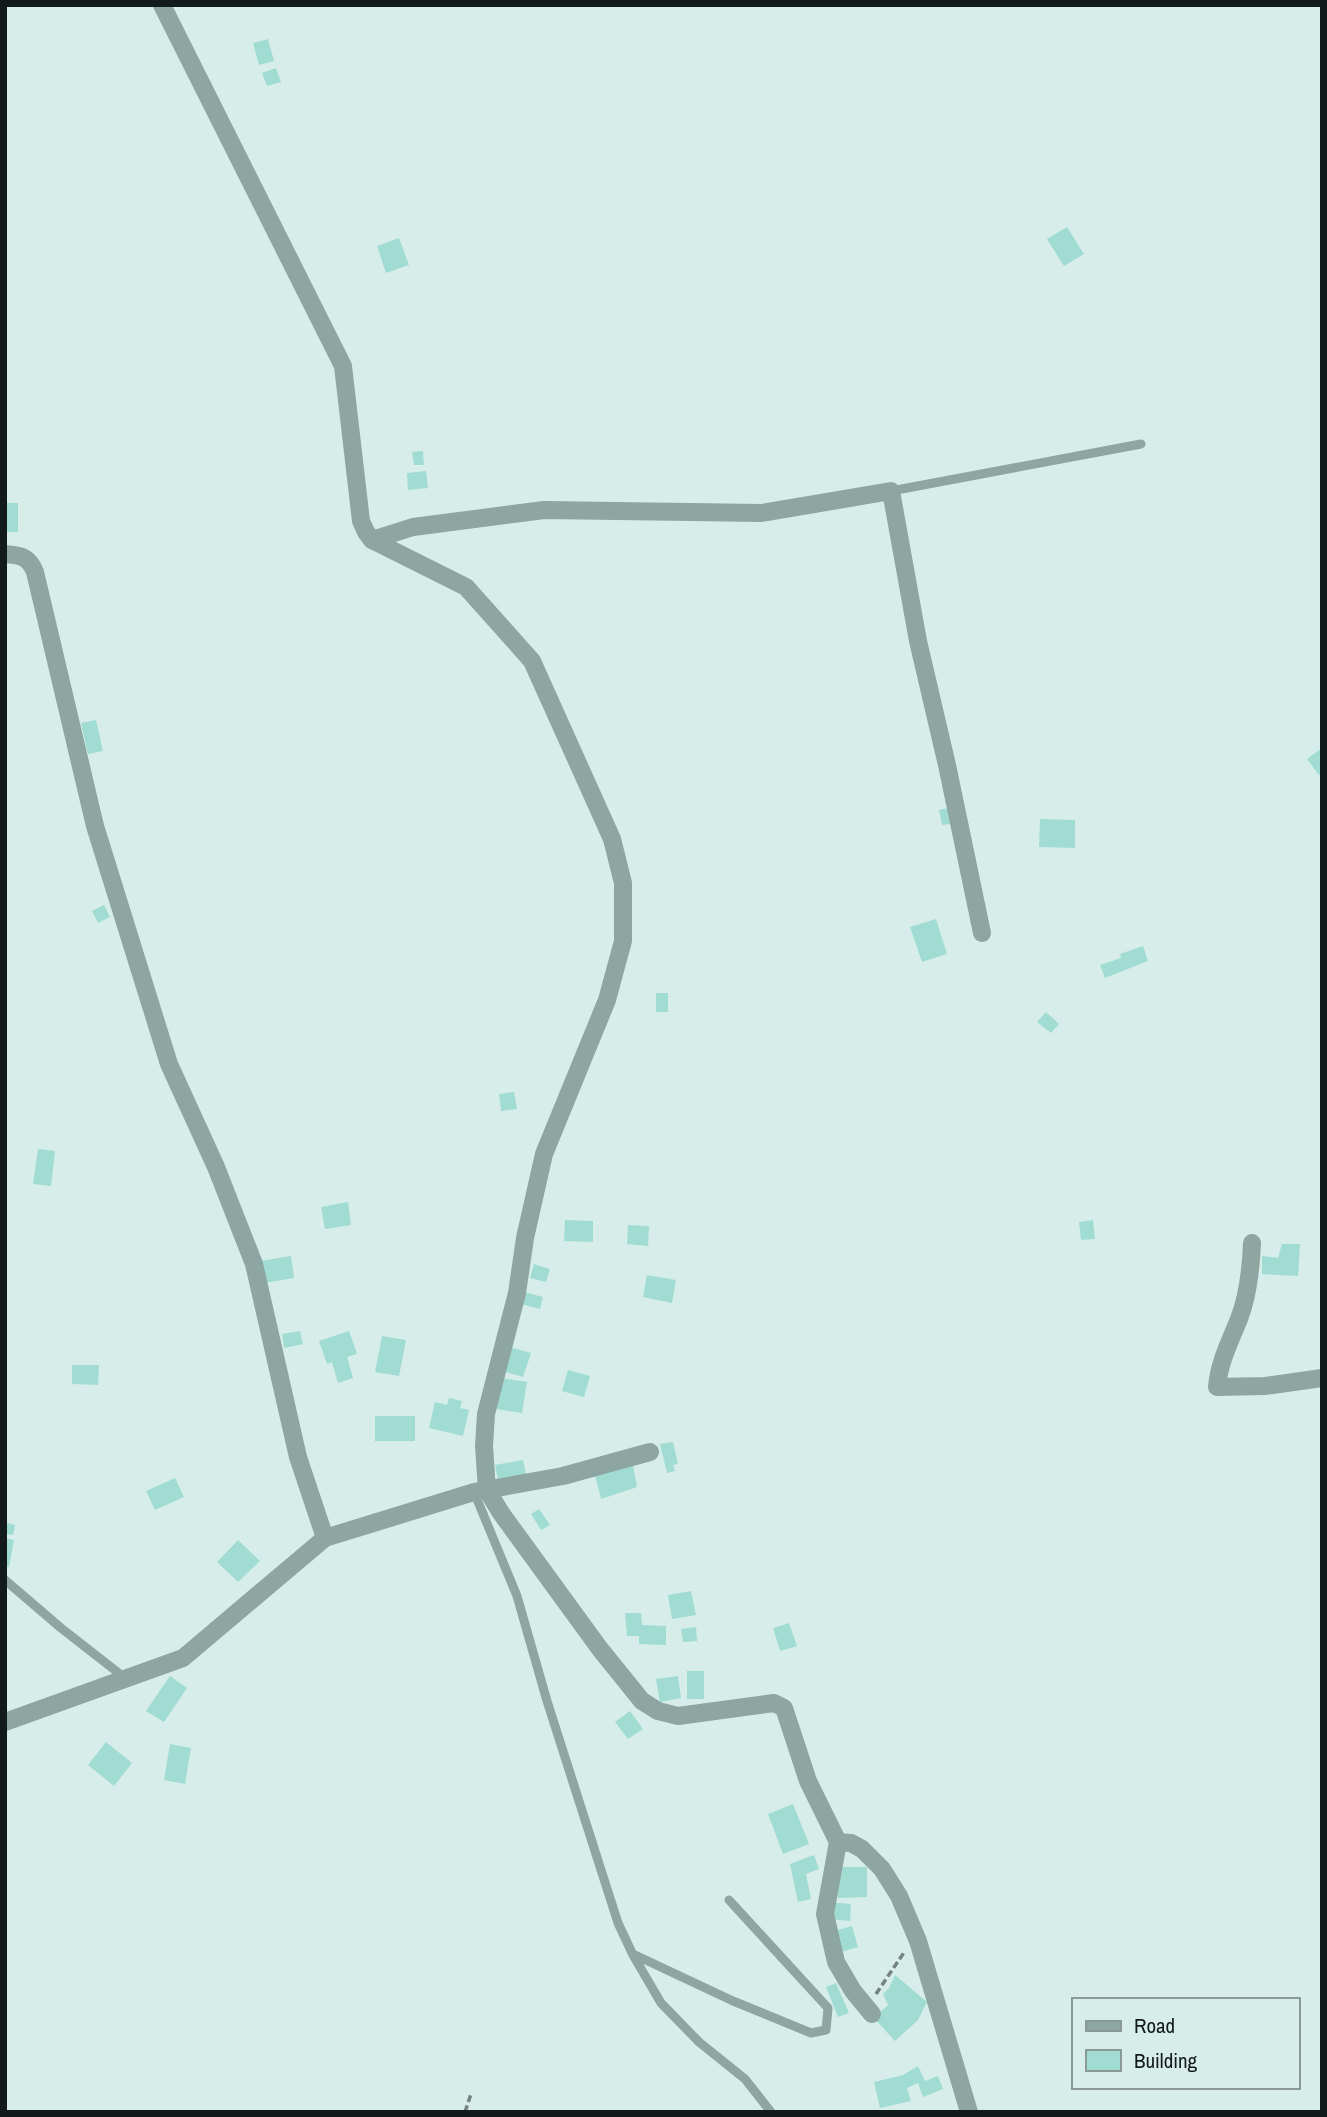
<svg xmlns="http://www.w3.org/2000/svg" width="1327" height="2117" viewBox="0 0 1327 2117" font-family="'Archivo Narrow',sans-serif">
	<rect width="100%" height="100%" fill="#d6ede9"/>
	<g fill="#a1dcd3">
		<path d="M268,39L274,61L259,65L253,43Z"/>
		<path d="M276,68L281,82L267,86L262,73Z"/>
		<path d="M1067,227L1084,254L1064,266L1047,239Z"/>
		<path d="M399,238L409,265L386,273L377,246Z"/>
		<path d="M423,451L424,465H414L412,452Z"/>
		<path d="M426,471L428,488L408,490L407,473Z"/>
		<rect x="5" y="503" width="13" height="29"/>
		<path d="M96,720L103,751L88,754L81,723Z"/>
		<path d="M1322,748V773L1319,775L1307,759Z"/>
		<path d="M953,807L957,823L942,825L939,810Z"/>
		<path d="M1040,819L1075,820V848L1039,847Z"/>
		<path d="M104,905L110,917L98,923L92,911Z"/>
		<path d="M936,919L947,954L922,962L910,927Z"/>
		<path d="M1143,946L1148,961L1105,978L1100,965L1121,958L1120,954Z"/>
		<rect x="656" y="993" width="12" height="19"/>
		<path d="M1046,1012L1059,1024L1051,1033L1037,1022Z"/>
		<path d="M514,1092L517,1109L501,1111L499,1094Z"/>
		<path d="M38,1149L55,1151L51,1186L33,1184Z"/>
		<path d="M348,1202L351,1225L325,1229L321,1207Z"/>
		<path d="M565,1220L593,1221V1242L564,1241Z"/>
		<path d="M1093,1220L1095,1239L1081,1240L1079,1222Z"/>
		<path d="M628,1225L649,1226L648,1246L627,1244Z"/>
		<path d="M1282,1244H1300L1298,1276L1262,1274V1256L1278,1258Z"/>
		<path d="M291,1256L294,1278L264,1283L261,1261Z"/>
		<path d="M534,1264L550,1269L546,1282L530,1278Z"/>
		<path d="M647,1275L676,1280L672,1303L643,1297Z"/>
		<path d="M524,1292L543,1297L540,1309L521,1304Z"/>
		<path d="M300,1331L303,1344L284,1348L282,1334Z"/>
		<path d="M349,1331L357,1354L347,1357L353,1378L338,1383L332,1362L327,1364L319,1341Z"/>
		<path d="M382,1336L406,1340L399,1376L375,1372Z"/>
		<path d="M509,1347L531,1353L523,1377L502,1371Z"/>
		<path d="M72,1365H99L98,1385L72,1384Z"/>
		<path d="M568,1370L590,1376L584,1397L562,1391Z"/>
		<path d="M501,1378L527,1382L522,1413L496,1409Z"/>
		<path d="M449,1398L462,1401L460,1408L469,1410L463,1436L429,1428L435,1402L447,1405Z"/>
		<rect x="375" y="1416" width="40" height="25"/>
		<path d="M673,1442L678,1464L673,1465L675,1471L667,1473L660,1444Z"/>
		<path d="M523,1460L527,1479L499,1485L495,1465Z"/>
		<path d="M633,1465L637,1487L601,1499L594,1471Z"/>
		<path d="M175,1478L184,1497L155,1510L146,1491Z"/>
		<path d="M539,1509L550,1525L541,1530L531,1514Z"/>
		<path d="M7,1523L15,1525L13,1535L5,1534Z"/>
		<path d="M5,1538L14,1540L9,1567H5Z"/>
		<path d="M238,1540L260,1561L238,1582L217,1562Z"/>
		<path d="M691,1591L696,1615L672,1619L668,1595Z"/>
		<path d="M625,1613H641L642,1625L666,1626V1645L639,1644V1636H627Z"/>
		<path d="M789,1623L797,1646L780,1651L773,1628Z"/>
		<path d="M696,1627L697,1641L683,1642L681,1629Z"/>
		<rect x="687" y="1671" width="17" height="28"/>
		<path d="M170,1676L187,1688L164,1722L146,1711Z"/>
		<path d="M678,1676L681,1698L660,1702L656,1679Z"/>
		<path d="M630,1711L643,1729L628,1739L615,1722Z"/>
		<path d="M106,1742L132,1763L114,1786L88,1765Z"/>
		<path d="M170,1744L191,1748L185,1784L164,1780Z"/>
		<path d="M793,1804L809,1844L783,1854L768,1814Z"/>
		<path d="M814,1855L819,1869L806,1874L811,1899L798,1902L790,1864Z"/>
		<path d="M837,1867H867V1897L838,1898Z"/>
		<path d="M829,1902L851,1904L850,1921L828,1919Z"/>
		<path d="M852,1926L858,1947L837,1953L831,1932Z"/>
		<path d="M895,1975L927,2002L918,2020L895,2041L874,2018L888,2005L883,1994L889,1988Z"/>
		<path d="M836,1983L849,2013L838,2017L826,1987Z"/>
		<path d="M918,2066L925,2081L938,2076L943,2089L923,2097L918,2083L907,2088L911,2101L880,2108L874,2082L903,2075Z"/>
	</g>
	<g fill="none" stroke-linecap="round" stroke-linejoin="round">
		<g stroke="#748381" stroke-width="3.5" stroke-dasharray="7 3.5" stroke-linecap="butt">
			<path d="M876,1994L905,1951"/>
			<path d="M465,2112L471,2094"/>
		</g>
		<g stroke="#8ea6a2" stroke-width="9">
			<path d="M891,491L1141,444"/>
			<path d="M474,1492L517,1596L547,1701L618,1923L633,1955L661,2003L699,2042L745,2079L771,2112"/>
			<path d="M5,1580L61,1628L125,1678"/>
			<path d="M635,1955L733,2001L811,2033L826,2030L828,2008L729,1900"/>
		</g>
		<g stroke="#8ea6a2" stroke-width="18">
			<path d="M162,5L343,366L361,521L366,532L372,540L466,587L532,661L612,839L623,883V941L607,1000L544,1154L525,1238L517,1293L486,1414L484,1446L487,1490L501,1513L600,1649L642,1701L658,1711L678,1716L774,1703L784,1708L808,1781L838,1842L825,1914L836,1962L853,1991L872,2014"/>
			<path d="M372,540L413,527L544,510L762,513L891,491L918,641L947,765L982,933"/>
			<path d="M5,554C21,555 29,557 35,572L95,826L169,1064L216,1167L254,1264L298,1457L325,1538"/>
			<path d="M1252,1243C1251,1267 1248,1296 1239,1319C1230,1341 1219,1363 1217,1387L1265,1386L1322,1378"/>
			<path d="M5,1722L183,1658L325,1538L474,1492L563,1476L650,1452"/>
			<path d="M838,1842L851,1843L862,1849L882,1869L899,1896L918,1941L969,2112"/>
		</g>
	</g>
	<rect width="1327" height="2117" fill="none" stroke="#131b1a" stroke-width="14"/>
	<rect x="1072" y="1998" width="228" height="91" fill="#d6ede9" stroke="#889996" stroke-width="2"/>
	<rect x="1086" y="2021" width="35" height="10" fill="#8ea6a2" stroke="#889996" stroke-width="2"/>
	<text x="1134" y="2033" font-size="21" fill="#131b1a">Road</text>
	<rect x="1086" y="2050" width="35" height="21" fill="#a1dcd3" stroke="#889996" stroke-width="2"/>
	<text x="1134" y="2068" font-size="21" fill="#131b1a">Building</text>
</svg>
